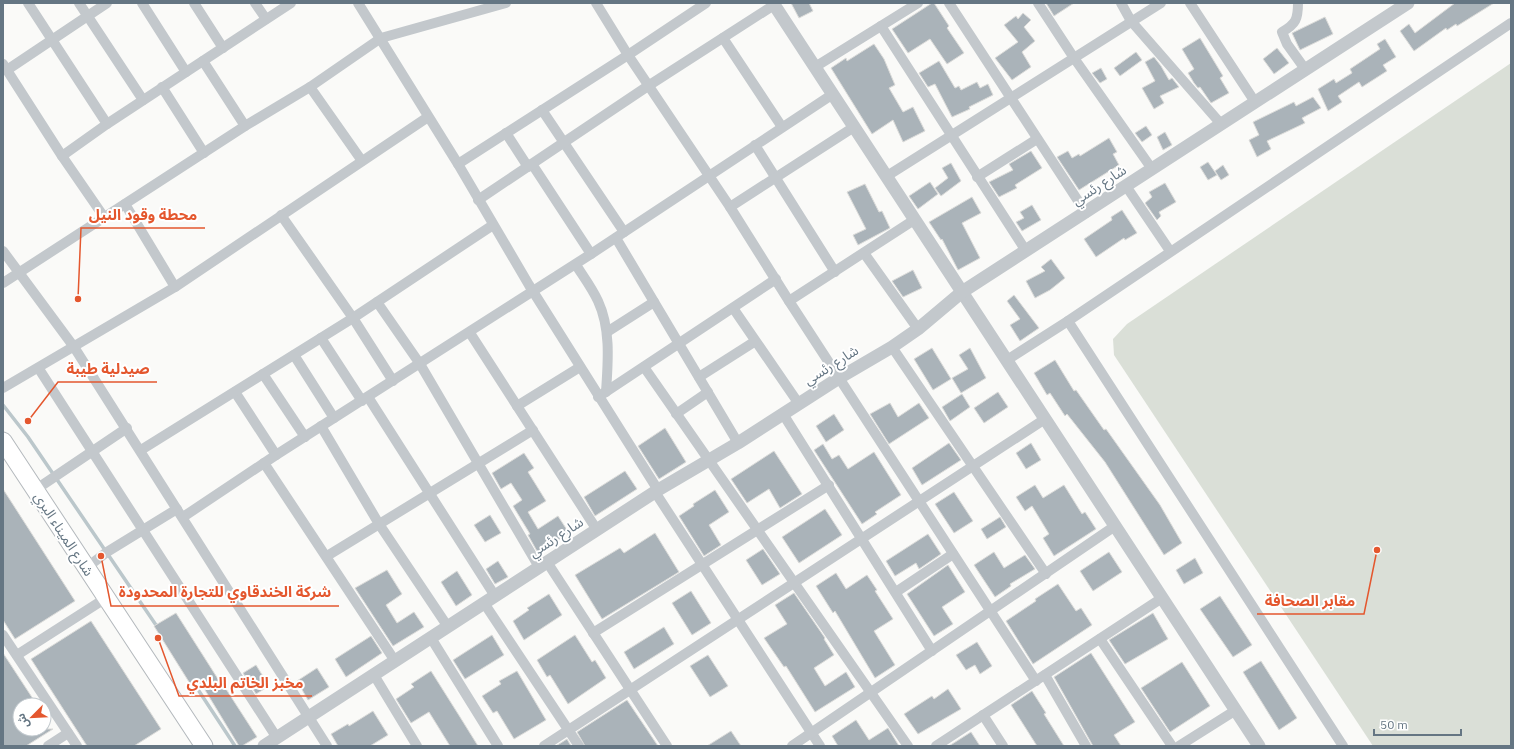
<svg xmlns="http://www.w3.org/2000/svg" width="1514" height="749" viewBox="0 0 1514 749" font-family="'IBM Plex Sans','Noto Sans Arabic',sans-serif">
	<rect width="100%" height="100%" fill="#fafaf8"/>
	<path fill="#dadfd7" d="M1511,63V746H1373L1114,355L1113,339L1127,324Z"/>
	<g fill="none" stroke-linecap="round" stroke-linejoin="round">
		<g stroke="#bbc7cb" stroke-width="3.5">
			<path d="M3,405L28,437L158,628"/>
			<path d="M195,685L235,746"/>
		</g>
	</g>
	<g fill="#aab3b9" stroke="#dcdcda">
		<path d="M791,3H809L813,11L799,18Z"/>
		<path d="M932,3H934L949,26L947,28L964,53L947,64L930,39L908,53L892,29Z"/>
		<path d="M1046,3H1074L1054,16Z"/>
		<path d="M1455,3H1494L1457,26L1456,24L1447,30L1446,28L1414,51L1400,31L1409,24L1415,33Z"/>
		<path d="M1023,13L1031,20L1024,27L1035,41L1022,52L1031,67L1012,80L995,58L1018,42L1004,25L1016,16L1018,19Z"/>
		<path d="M1325,17L1333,34L1300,50L1292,33Z"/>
		<path d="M1200,38L1223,76L1220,78L1229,93L1211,103L1200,87L1198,88L1194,83L1188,73L1194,69L1182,49Z"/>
		<path d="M1385,39L1396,57L1383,65L1387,71L1362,87L1359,82L1338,96L1342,102L1328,111L1318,89L1334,79L1336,83L1352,73L1350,69L1380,49L1377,44Z"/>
		<path d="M874,44L884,59L895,85L889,88L903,112L913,107L925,131L903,142L893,120L872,134L831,68L846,58L847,61Z"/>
		<path d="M1277,48L1289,63L1274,74L1263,59Z"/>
		<path d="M1136,52L1142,60L1120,76L1114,68Z"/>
		<path d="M1154,57L1161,66L1169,80L1172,78L1179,87L1160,96L1164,103L1154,109L1142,88L1155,81L1145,62Z"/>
		<path d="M939,61L955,88L959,86L961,90L977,82L980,88L988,84L993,95L969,107L970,109L952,117L935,84L928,87L919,73Z"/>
		<path d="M1101,68L1107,79L1100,83L1092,73Z"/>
		<path d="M1313,97L1321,108L1302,118L1305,123L1267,141L1271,149L1257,157L1249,140L1259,135L1253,122L1294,102L1296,106Z"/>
		<path d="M1146,126L1152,135L1142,142L1135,133Z"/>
		<path d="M1165,132L1172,145L1163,150L1157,137Z"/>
		<path d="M1109,138L1117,152L1113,154L1119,165L1079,190L1057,157L1068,151L1072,158L1079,154L1080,156Z"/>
		<path d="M1031,151L1042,168L1015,185L1017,188L999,197L989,182L1013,170L1009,164Z"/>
		<path d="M1208,162L1217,175L1208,180L1200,167Z"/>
		<path d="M951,163L961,181L941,196L935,188L948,178L942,168Z"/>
		<path d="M1223,165L1229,175L1221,180L1215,171Z"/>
		<path d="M930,182L938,194L918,209L909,196Z"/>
		<path d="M1165,183L1176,202L1159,212L1161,216L1157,220L1145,203L1152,197L1149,192Z"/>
		<path d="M865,184L879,212L882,211L890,228L858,245L853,235L866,229L847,192Z"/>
		<path d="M972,197L981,213L962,223L980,258L958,270L942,239L941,240L929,222Z"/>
		<path d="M1032,205L1041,220L1022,231L1016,222L1024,218L1020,212Z"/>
		<path d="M1122,210L1137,233L1125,240L1124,238L1096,257L1084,239L1112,220L1111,217Z"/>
		<path d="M1051,259L1065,278L1050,290L1035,298L1026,281L1045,271L1041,267Z"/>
		<path d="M913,270L922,288L903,297L892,281Z"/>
		<path d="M1014,295L1039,328L1020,341L1010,325L1020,319L1007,301Z"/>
		<path d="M932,348L951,379L933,390L914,359Z"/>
		<path d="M970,348L986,378L961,393L952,378L968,369L959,355Z"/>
		<path d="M1055,360L1074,391L1076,390L1104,430L1106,429L1160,505L1182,543L1164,555L1105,462L1067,414L1065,416L1050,393L1047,395L1034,373Z"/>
		<path d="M998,392L1008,407L984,423L974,408Z"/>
		<path d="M962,394L970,407L950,421L942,407Z"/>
		<path d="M890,403L898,417L919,403L929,418L889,444L870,414Z"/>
		<path d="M834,414L844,430L826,442L816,426Z"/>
		<path d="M665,428L686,462L659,479L638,446Z"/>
		<path d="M949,443L961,460L922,485L912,468Z"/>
		<path d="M1031,443L1041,460L1026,469L1016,453Z"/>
		<path d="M823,444L832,459L839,455L848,469L874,452L901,495L875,512L877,514L862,524L814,450Z"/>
		<path d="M774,451L802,494L780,508L769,489L747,503L731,479Z"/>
		<path d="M524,453L534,468L528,472L546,501L528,512L538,529L558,516L569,533L538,553L528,535L530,534L513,506L522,500L511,483L501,489L492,473Z"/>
		<path d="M625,471L637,489L595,516L584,497Z"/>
		<path d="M1035,485L1043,498L1064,485L1082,514L1085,512L1096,529L1054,556L1043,538L1049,534L1032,506L1025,511L1016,497Z"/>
		<path d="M3,489L75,601L15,639L3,620Z"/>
		<path d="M715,490L729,512L709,525L721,545L704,556L679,516L694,506L693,504Z"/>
		<path d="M954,492L973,521L954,533L935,504Z"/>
		<path d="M825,509L842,535L799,563L782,537Z"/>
		<path d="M490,515L501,533L485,542L474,525Z"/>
		<path d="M1000,517L1006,527L987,539L981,529Z"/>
		<path d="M655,533L679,572L602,619L575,575L620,548L624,553Z"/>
		<path d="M928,534L941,554L919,569L916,563L895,576L886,561Z"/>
		<path d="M763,549L780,574L762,585L746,560Z"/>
		<path d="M994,552L1004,568L1025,555L1035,569L1010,584L1011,586L995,597L974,565Z"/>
		<path d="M1109,552L1122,572L1093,591L1080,571Z"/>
		<path d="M1195,558L1203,573L1184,584L1176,570Z"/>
		<path d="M498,561L508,577L495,584L486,569Z"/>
		<path d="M948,565L965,592L942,607L953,624L934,636L907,594Z"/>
		<path d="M387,570L402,594L386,605L397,623L414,612L424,627L393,646L355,588Z"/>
		<path d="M457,571L472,595L456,606L441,582Z"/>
		<path d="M836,573L846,589L867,575L877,590L875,591L893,619L874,631L895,665L875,678L835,611L833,613L816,586Z"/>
		<path d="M1058,584L1076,611L1081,608L1092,625L1033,664L1006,621L1036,601L1035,599Z"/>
		<path d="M691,591L711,623L692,635L672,603Z"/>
		<path d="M794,593L825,638L824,639L834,655L814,668L825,686L846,672L855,687L815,712L786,666L784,667L764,638L787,624L775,605Z"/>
		<path d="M549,594L562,615L524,640L513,621L529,610L527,608Z"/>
		<path d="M1220,596L1252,645L1233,657L1200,609Z"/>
		<path d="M176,613L225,690L226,689L257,737L242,746H239L202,685L194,690L154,626Z"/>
		<path d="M1153,613L1168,639L1125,664L1109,640Z"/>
		<path d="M91,621L161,729L134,746H87L31,659Z"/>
		<path d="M664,627L674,644L634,669L624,652Z"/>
		<path d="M492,635L504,655L465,679L453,660Z"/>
		<path d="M575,635L592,662L595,660L606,678L568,704L550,675L547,677L537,660Z"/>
		<path d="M371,636L382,653L346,677L335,659Z"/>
		<path d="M977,642L992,666L980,674L975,665L966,670L956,655Z"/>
		<path d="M3,653L37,705H20V729H53L26,746H3Z"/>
		<path d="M1091,653L1135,722L1114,735L1121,746H1093L1054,677Z"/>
		<path d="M708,655L728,686L710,697L690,666Z"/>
		<path d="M1261,661L1297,718L1279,730L1243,672Z"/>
		<path d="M1182,662L1210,706L1170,732L1141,688Z"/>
		<path d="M256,665L269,686L256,694L243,673Z"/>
		<path d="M317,668L329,687L308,700L297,681Z"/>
		<path d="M431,671L460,717L478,746H450L429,712L411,723L396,699L414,687L411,684Z"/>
		<path d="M517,671L546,720L514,739L497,711L493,713L482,696L501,684L499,681Z"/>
		<path d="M948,689L961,709L918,734L904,714L932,696L934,699Z"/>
		<path d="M1032,691L1046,713L1044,714L1064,746H1037L1011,705Z"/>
		<path d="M627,700L658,746H585L577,732Z"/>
		<path d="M373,711L388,735L370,746H338L331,734L348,724L349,726Z"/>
		<path d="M856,720L869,740L888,728L899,746H838L832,736Z"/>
		<path d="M731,731L741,746H707Z"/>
		<path d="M971,732L980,746H949Z"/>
		<path d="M567,739L571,746H556Z"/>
	</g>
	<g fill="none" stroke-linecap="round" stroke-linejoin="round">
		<g stroke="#b4b9bd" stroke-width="19">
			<path id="trunk" d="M3,441L204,746"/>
		</g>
		<g stroke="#c3c8cc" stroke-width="10">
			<path d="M28,3L107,124"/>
			<path d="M79,3L143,100"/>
			<path d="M142,3L186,72"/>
			<path d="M194,3L223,48"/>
			<path d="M255,3L266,19"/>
			<path d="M358,3L458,164L529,285L658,490"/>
			<path d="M596,3L628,55L730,207L789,301L1036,681"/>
			<path d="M949,3L1086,213"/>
			<path d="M1038,3L1074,58L1152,169"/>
			<path d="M1121,3L1131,21L1221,124"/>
			<path d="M1190,3L1255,102"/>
			<path d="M1298,3C1298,19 1296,24 1282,32L1287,44L1305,69"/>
			<path d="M881,26L1026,251"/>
			<path d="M723,38L782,127"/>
			<path d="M203,61L245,126"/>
			<path d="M3,64L62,156"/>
			<path d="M815,67L918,3"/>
			<path d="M7,70L107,3"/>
			<path d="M162,87L204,153"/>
			<path d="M310,87L362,161"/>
			<path d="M542,110L624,232"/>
			<path d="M506,133L528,167"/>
			<path d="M755,145L835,272"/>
			<path d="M458,164L628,55L706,3"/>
			<path d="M532,164L591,254"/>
			<path d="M887,176L1161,3"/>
			<path d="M977,177L1037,139"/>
			<path d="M1126,186L1170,251"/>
			<path d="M478,200L648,86L774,5"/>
			<path d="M125,204L175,287"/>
			<path d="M730,207L854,127"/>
			<path d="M281,215L353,318L393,381"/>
			<path d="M104,217L62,156L107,124L291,3"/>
			<path d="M616,238L738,443"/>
			<path d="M3,251L74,347L327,746"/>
			<path d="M864,253L918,329"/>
			<path d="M576,265C583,276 592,288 598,301C611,329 608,362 606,392"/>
			<path d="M3,283L245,126L310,87L381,38L506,3"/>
			<path d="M789,301L914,220"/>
			<path d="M377,302L420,364L539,567"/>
			<path d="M733,308L799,404"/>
			<path d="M1068,321L1343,746"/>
			<path d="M607,332L654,302"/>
			<path d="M470,333L597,530"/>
			<path d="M321,338L362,401"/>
			<path d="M892,347L1046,574"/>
			<path d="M294,355L334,418"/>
			<path d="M1007,360L1068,321L1511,23"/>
			<path d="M644,367L908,746"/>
			<path d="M39,369L277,738"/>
			<path d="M263,374L305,437"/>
			<path d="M699,377L754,342"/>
			<path d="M3,388L175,287L428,117"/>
			<path d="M235,392L276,455"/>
			<path d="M368,397L495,596"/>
			<path d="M598,397L776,279"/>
			<path d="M517,406L580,367"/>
			<path d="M676,414L708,392"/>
			<path d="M783,414L932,651"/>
			<path d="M321,426L379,524L448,627"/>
			<path d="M141,450L353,318L493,225"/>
			<path d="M264,463L395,661"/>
			<path d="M35,490L127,428"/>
			<path d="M655,492L820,746"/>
			<path d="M183,517L276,455L591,254L833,94"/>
			<path d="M327,556L533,430"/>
			<path d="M547,562L667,746"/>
			<path d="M86,568L107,552L177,509"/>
			<path d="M896,592L953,554"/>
			<path d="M484,603L579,746"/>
			<path d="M593,633L829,485"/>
			<path d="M3,635L77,746"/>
			<path d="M431,638L498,746"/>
			<path d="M1100,639L1172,746"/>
			<path d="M17,655L106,598"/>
			<path d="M374,675L417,746"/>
			<path d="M1045,675L1086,746"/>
			<path d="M983,715L1003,746"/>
			<path d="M48,746L68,733"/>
			<path d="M544,746L1045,419"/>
			<path d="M792,746L1115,526"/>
			<path d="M936,746L1162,598"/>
			<path d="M1179,746L1236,710"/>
		</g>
		<g stroke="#c3c8cc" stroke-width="13">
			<path d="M773,3L1259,746"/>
			<path d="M264,746L658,490L738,443L839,378L892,347L918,329L962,292L1408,3"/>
		</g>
		<use href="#trunk" stroke="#fff" stroke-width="17"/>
	</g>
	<g text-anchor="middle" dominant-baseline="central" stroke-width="4" stroke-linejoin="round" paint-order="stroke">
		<g font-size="14" fill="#657683" stroke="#fff">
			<text transform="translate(1099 185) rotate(-33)">شارع رئسي</text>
			<text transform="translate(831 365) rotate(-32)">شارع رئسي</text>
			<text transform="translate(64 534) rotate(57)">شارع الميناء البري</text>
			<text transform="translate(556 537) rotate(-33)">شارع رئسي</text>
		</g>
	</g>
	<path fill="none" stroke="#e4572e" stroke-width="1.5" d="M78 299L81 228H205M28 421L58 382H157M101 556L111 606H339M1377 550L1364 614H1257M158 638L179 696H312"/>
	<g fill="#e4572e" stroke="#fff" stroke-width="1.5">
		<circle cx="78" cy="299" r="4"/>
		<circle cx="28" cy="421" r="4"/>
		<circle cx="101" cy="556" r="4"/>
		<circle cx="1377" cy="550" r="4"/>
		<circle cx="158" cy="638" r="4"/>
	</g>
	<g font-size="15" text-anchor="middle" font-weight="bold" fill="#e4572e" stroke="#fff" stroke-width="4" stroke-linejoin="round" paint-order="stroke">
		<text x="143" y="220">محطة وقود النيل</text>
		<text x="108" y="374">صيدلية طيبة</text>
		<text x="225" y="597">شركة الخندقاوي للتجارة المحدودة</text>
		<text x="1310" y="606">مقابر الصحافة</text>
		<text x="245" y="688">مخبز الخاتم البلدي</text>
	</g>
	<rect width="1514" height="749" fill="none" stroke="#657683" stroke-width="8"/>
	<g transform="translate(32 717) rotate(246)"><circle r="19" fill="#ffffff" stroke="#c1c8cd"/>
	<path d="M0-3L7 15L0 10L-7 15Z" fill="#e4572e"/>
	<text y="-6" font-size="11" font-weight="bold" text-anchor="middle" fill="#657683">ش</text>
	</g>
	<path d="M1374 729v6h87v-6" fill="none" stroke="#657683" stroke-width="2"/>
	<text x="1380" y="729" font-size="12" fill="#657683" stroke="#ffffff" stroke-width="3" paint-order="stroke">50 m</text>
</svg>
